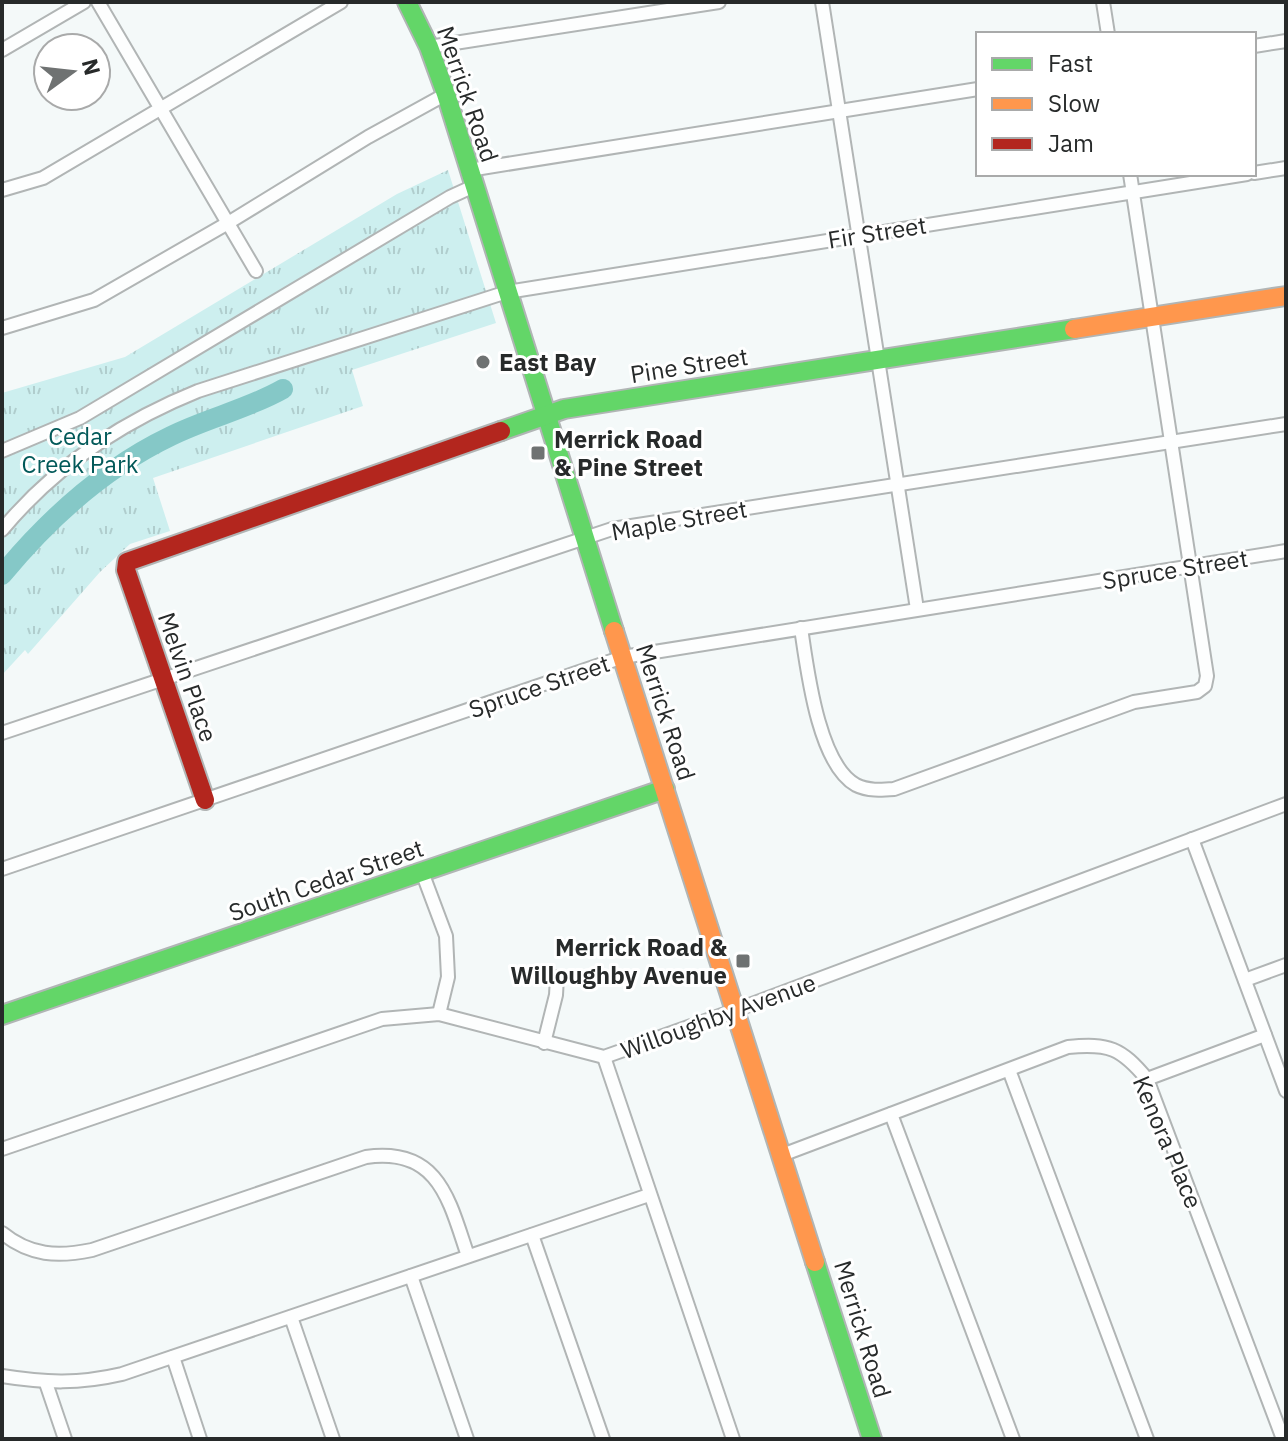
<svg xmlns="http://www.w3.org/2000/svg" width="1288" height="1441" viewBox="0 0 1288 1441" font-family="'IBM Plex Sans',sans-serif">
	<defs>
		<pattern id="grass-tufts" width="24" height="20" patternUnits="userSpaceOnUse" patternTransform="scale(2)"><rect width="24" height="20" fill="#cdefef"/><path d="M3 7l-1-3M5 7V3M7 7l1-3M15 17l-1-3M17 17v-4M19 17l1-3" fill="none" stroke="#b0cdcd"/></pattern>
	</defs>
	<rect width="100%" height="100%" fill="#f4f9f9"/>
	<path fill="url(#grass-tufts)" d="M448,170L496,323L352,370L363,406L153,478L170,531L130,544L100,572L28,654L25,650L2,675V393L125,357L397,194Z"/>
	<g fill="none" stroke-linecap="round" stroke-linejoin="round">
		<path stroke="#85c8c7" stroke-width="20" d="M2,575C49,518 104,468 171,436C207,418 248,409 283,389"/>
		<g stroke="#b1b5b5" stroke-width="16">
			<g id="street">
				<path d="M98,2L256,271"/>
				<path d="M822,2L917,609"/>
				<path d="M1103,2L1108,34"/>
				<path d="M1254,46L1286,41"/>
				<path d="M429,47L719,2"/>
				<path d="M2,50L84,2"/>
				<path d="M469,170L978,89"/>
				<path d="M1254,173L1286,168"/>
				<path d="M2,190L43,178L341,2"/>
				<path d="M2,328L94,300L228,223L368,137L446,94"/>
				<path d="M2,451L80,418L450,197L474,186"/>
				<path d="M2,530C55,466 121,422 198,391L507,292L1247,174"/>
				<path d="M801,628C807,668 818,764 856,785C868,791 881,790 894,789L1134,702L1197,692L1205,686L1207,676L1130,174"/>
				<path d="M2,733L612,529L1286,424"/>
				<path d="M1192,839L1286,1091"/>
				<path d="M2,869L623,657L1286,551"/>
				<path d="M422,872L446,936L448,977L439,1014"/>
				<path d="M1245,980L1286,965"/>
				<path d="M544,1043L556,995L557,977"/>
				<path d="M604,1057L733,1439"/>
				<path d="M1009,1070L1147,1439"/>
				<path d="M1147,1079L1265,1035"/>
				<path d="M891,1114L1013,1439"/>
				<path d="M2,1149L382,1019L439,1014L604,1057L736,1010L1286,804"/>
				<path d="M782,1155L1068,1047C1109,1043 1121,1048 1147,1079L1283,1439"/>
				<path d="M2,1233C30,1256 58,1257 92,1250L366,1157C439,1147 449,1200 468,1256"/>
				<path d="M532,1235L603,1439"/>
				<path d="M411,1276L467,1439"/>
				<path d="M291,1317L333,1439"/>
				<path d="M173,1357L200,1439"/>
				<path d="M2,1376C46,1383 79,1384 122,1374L649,1195"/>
				<path d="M46,1383L65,1439"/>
			</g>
		</g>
		<g stroke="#b1b5b5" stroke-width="22">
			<g id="fast">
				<path d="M407,2L429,47L446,94L614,631"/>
				<path d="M501,431L564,409L1074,329"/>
				<path d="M2,1015L665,789"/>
				<path d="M815,1262L872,1439"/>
			</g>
		</g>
		<g stroke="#b1b5b5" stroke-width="22">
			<g id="slow">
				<path d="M1074,329L1286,296"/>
				<path d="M614,631L815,1262"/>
			</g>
		</g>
		<g stroke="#b1b5b5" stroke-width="22">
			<path id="jam" d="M205,800L126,570L127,562L501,431"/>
		</g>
		<use href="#street" stroke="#fdfefe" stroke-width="12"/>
		<use href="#fast" stroke="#63d668" stroke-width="18"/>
		<use href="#slow" stroke="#ff974d" stroke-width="18"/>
		<use href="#jam" stroke="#b3261e" stroke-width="18"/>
	</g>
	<g fill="#6f7272" stroke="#fff" stroke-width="3">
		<circle cx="483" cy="362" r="8"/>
		<rect x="530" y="445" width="16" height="16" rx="4"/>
		<rect x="735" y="953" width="16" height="16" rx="4"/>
	</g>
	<g text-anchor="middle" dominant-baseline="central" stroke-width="6" stroke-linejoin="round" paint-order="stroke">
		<g font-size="24" fill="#272a2a" stroke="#fff">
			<text transform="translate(468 94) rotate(71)">Merrick Road</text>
			<text transform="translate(877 232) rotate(-9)">Fir Street</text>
			<text transform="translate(689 365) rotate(-9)">Pine Street</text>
			<text transform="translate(679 520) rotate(-10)">Maple Street</text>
			<text transform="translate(1175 569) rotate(-9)">Spruce Street</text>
			<text transform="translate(188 677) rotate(71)">Melvin Place</text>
			<text transform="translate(539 686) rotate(-19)">Spruce Street</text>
			<text transform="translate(666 712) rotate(72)">Merrick Road</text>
			<text transform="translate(326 880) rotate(-19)">South Cedar Street</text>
			<text transform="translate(718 1016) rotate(-20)">Willoughby Avenue</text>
			<text transform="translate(1168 1142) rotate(67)">Kenora Place</text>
			<text transform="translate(863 1329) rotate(73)">Merrick Road</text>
		</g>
		<g font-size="24" font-weight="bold" fill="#272a2a" stroke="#fff" text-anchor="start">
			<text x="499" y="362">East Bay</text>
			<text x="554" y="439">Merrick Road<tspan x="554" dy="28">&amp; Pine Street</tspan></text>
			<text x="727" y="947" text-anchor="end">Merrick Road &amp;<tspan x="727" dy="28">Willoughby Avenue</tspan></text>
		</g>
		<g font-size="24" fill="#025959" stroke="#fff">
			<text x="80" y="436">Cedar<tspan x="80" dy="28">Creek Park</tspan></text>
		</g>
	</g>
	<rect width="1288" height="1441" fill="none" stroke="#272a2a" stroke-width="8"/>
	<rect x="976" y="32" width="280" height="144" fill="#ffffff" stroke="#a9aaaa" stroke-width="2"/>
	<rect x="992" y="58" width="40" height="12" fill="#63d668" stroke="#a9aaaa" stroke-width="2"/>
	<text x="1048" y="72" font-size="24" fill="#272a2a">Fast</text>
	<rect x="992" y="98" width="40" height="12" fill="#ff974d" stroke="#a9aaaa" stroke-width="2"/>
	<text x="1048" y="112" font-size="24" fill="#272a2a">Slow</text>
	<rect x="992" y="138" width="40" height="12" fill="#b3261e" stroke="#a9aaaa" stroke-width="2"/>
	<text x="1048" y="152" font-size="24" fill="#272a2a">Jam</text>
	<g transform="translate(72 72) rotate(75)"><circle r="38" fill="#ffffff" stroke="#a9aaaa" stroke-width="2"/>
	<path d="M0-6L14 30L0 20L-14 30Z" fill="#6f7272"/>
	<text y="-12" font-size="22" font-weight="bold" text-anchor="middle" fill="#272a2a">N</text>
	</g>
</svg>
